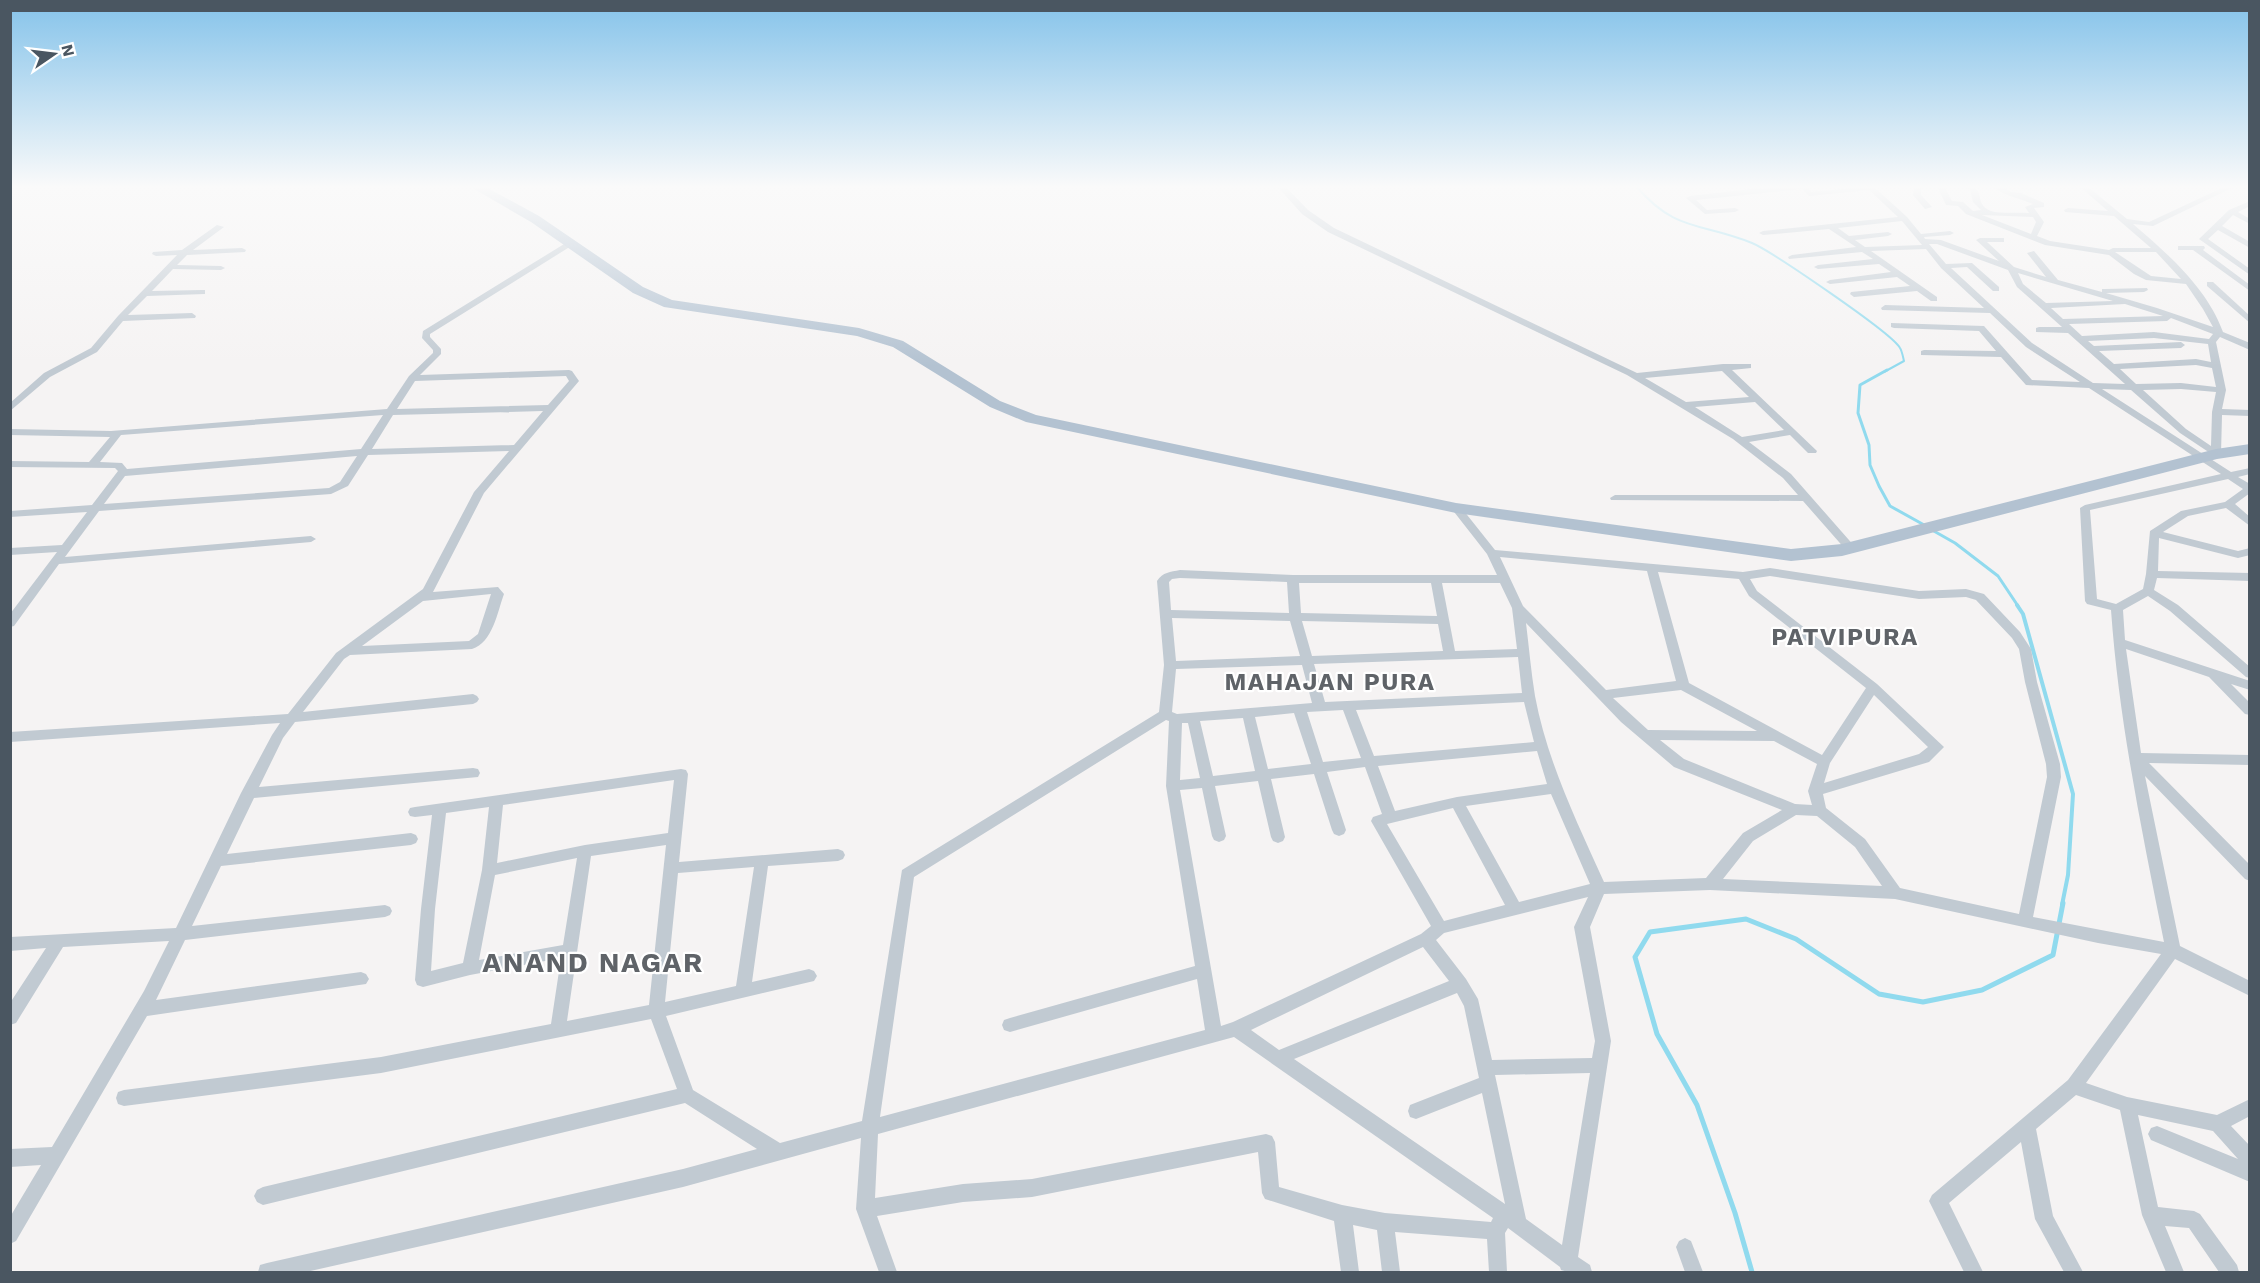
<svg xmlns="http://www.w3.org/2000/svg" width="2260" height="1283" viewBox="0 0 2260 1283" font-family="'Work Sans',sans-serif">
	<rect width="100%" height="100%" fill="#f5f3f3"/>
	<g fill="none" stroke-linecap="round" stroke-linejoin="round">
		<path stroke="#90daee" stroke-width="2" d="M1636,186C1676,233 1701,222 1752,243C1771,251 1892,333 1900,348C1902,351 1903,357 1904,361L1884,372"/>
		<g stroke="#90daee" stroke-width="3">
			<path d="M1887,370L1860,385L1858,413L1869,445L1870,465L1879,486L1890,506L1926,526"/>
			<path d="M1932,530L1955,543L1998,576L2018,606"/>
		</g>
		<path stroke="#90daee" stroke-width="4" d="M2017,605L2023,614L2073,794L2068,875L2062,905"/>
		<path stroke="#90daee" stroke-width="5" d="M1752,1272L1735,1213L1697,1105L1657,1034L1635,957L1650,932L1746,919L1796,939L1879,994L1923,1002L1982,990L2053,955L2063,903"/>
		<g fill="#c1cad2" fill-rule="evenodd">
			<path d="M1277,186H1285L1308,210L1334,228L1637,373L1723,364H1751V368L1732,370L1817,451L1816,453H1808L1790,435L1749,442L1791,474L1856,548L1854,550H1846L1803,501L1611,500L1610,498L1615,495H1798L1783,478L1733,439L1627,375L1328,232L1302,214ZM1722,371L1749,397L1686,402L1645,378ZM1755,402L1784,430L1742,437L1695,407Z"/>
			<path d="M1749,186H1755L1759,189L1807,186L1811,192L1873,186L1907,217L1921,234L1950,231L1954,233L1950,235L1924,237L1925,239L1941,240L1999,261L1976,240L1980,238H2004V242H1987L2014,267L2046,277L2027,253L2034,251L2058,280L2102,292V289H2105L2147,288L2148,290L2144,292L2106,293L2157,308L2213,327L2203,309L2186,284L2146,280L2134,274L2109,255L2045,245L1966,214L1958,206L1946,205L1938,188H1921V195L1932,207L1925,209L1913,195L1914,188L1910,186H1944L1952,201L1963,202L1973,211L1981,210L1973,202L1970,189L1962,186C1990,186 1971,203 1991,211C1999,214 2020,212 2029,213L2025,207L2033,204C2019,198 2004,196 1992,186H2001L2011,192L2021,193L2044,203V207L2034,208L2044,222L2037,236L2050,241L2109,250L2113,248H2151L2114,216L2065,212L2064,210L2068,208L2108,211L2079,186H2087L2127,219L2149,222L2226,186H2236L2153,226L2133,224C2168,254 2207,288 2223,332L2250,343V350L2220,337L2216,342L2226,390L2222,409L2250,410V416L2222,415L2221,454L2216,457L2180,433L2131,390L2102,389L2231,472L2250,468V474L2238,477L2250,484V493L2235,504L2250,517V526L2226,508L2188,516L2163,532L2238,551L2250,548V555L2238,558L2159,538L2158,571L2250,573V581L2157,578L2154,590L2178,605L2250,667V678L2246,677L2170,611L2148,596L2123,610L2125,640L2250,681V690L2231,684L2250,703V715L2245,714L2209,677L2126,649L2141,753L2250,755V765L2149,763L2250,865V881L2245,879L2145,776L2180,946L2250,981V996L2175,959L2086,1083L2127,1097L2217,1115L2250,1099V1116L2231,1126L2250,1146V1182L2151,1140L2148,1134L2151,1128L2157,1126L2238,1159L2213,1131L2138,1115L2158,1207L2194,1211L2200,1214L2237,1265L2239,1272H2219L2189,1228L2165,1226L2184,1272H2166L2142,1215L2120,1110L2076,1095L2036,1129L2053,1216L2083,1272H2064L2035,1219L2021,1142L1949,1203L1983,1272H1964L1932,1207L1929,1201L1932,1195L2068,1080L2161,954L2098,943L1895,899L1710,890L1604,894L1590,927L1611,1041L1578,1257L1590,1265L1592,1272H1568L1561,1270L1560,1267L1508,1228L1505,1233L1507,1272H1489L1487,1239L1395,1232L1400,1272H1382L1377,1230L1353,1225L1359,1272H1341L1334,1221L1265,1199L1262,1193L1258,1152L1032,1197L963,1202L877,1216L897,1272H879L856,1209L861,1138L683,1187L306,1272H258L260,1265L267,1263L683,1169L757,1149L685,1103L263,1205L257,1202L254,1196L257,1190L263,1187L677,1089L651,1019L381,1073L124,1106L118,1104L116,1098L118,1092L124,1090L381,1057L551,1024L561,958L470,975L423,987L417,985L415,980L421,909L432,815L415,817L410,816L408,812L410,808L415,807L681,769L686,770L688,774L679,862L838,849L843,851L845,855L843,859L838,861L768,866L752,982L809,969L814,971L817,976L814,981L666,1016L693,1090L780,1143L862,1121L902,870L1159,712L1164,665L1157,581C1163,572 1170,572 1180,570L1293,575H1497L1487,554L1451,508L1456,505L1460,506L1495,550L1743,572L1770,568L1919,591L1966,589L1984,594L2020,632L2031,649L2037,682L2060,764L2061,777L2033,917L2164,942C2142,832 2119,722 2111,610L2087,604L2085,601L2080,508L2085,505L2221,474L2089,388L2026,385L2001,357L1921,355V351L1924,350L1996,351L1979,331L1894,328L1891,327V323L1984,326L2032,380L2080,382L2026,347L1990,313L1882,310L1881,308L1885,305L1984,308L1941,268L1926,249L1871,251L1937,297V301H1931L1917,291L1854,297L1850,294L1851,292L1910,286L1897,277L1830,284L1826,282L1830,280L1891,272L1879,264L1818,269L1814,267L1818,265L1873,259L1862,252L1789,259L1788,257L1792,255L1856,247L1829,229L1763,235L1759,233L1763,231L1898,217L1869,190L1809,196L1802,189L1696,200L1707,210L1735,208L1739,210L1735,212L1705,214L1686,198L1690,196L1751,189ZM1982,215L2033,217L2036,222L2031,234ZM1902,221L1922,245L1865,247L1855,240L1888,236L1892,234L1888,232L1849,236L1838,228ZM1929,244H1937L2008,270L2017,287L2062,327H2039L2036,328V332L2068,333L2125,384L2093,383L2032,343L1951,268L1967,267L1993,291H1999V287L1972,263L1946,264ZM2115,252H2156L2181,279L2151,276ZM2018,273L2113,301L2046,303L2023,284ZM2125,304L2163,316L2063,319L2051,308ZM2171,318L2213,334L2209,339L2154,332L2082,336L2069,324L2167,321ZM2154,338L2208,344L2211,362L2196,359L2114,364L2099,351L2181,348L2185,345L2181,342L2094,346L2088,341ZM2196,365L2212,368L2216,387L2181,383L2136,384L2120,369ZM2181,389L2216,392L2212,412L2211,446L2186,429L2143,390ZM2228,479L2243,489L2225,502L2181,511L2150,531L2146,574L2143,589L2116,604L2097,599L2090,510ZM1500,557L1647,571L1676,681L1606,690L1523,606ZM1658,572L1739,579L1749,596L1866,688L1822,755L1689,683ZM1770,576L1919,599L1966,597L1976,600L2012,638L2019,649L2025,682L2046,764L2047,777L2019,914L1900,888L1865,839L1826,808L1823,794L1929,762L1944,747L1877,684L1757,591L1750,579ZM1180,578L1287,582L1289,613L1171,610L1169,582L1172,579ZM1299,583H1431L1437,616L1301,613ZM1442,583H1500L1512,608L1517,649L1455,651ZM1172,618L1290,621L1300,656L1176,661ZM1302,621L1438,624L1443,651L1312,656ZM1526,623L1621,722L1674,767L1782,810L1743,833L1706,878L1604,882C1577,822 1547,761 1535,696C1531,672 1529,647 1526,623ZM1518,657L1522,693L1325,702L1314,664ZM1302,665L1312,703L1177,714L1172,712L1176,669ZM1681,690L1757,731L1648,730L1613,698ZM1874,695L1928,747L1919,754L1824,783L1830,763ZM1524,702L1534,742L1374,756L1356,710ZM1343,710L1361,758L1323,762L1307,712ZM1294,713L1311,764L1268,769L1255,717ZM1243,718L1255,771L1213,776L1200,721ZM1166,720L1169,721L1166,786L1195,966L1010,1018L1004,1020L1002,1025L1004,1030L1010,1032L1197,979L1205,1030L880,1117L914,877ZM1182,723H1188L1200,778L1180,780ZM1660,740L1774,741L1817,764L1808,791L1812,805L1795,804L1684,759ZM1537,751L1547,784L1457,797L1395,811L1378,766ZM1365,767L1382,814L1373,817L1371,821L1431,926L1421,934L1233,1022L1221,1026L1180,790L1202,788L1212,836L1214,840L1219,842L1224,840L1226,836L1215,786L1258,781L1271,837L1273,841L1278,843L1283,841L1285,837L1271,779L1314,774L1332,830L1334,834L1339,836L1344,834L1346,830L1327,772ZM674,780L668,833L585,845L497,863L503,805ZM1551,794L1590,884L1519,902L1466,806ZM489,807L482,870L463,963L431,971L435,909L446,813ZM1453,808L1505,905L1444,921L1387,824ZM1796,815L1817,816L1855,847L1882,886L1723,879L1753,841ZM666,845L649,1005L567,1021L591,856ZM577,858L563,945L479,960L495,875ZM754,867L736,986L665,1002L678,873ZM1588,897L1574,927L1595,1041L1592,1058L1492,1060L1478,999L1466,979L1436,940L1444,933ZM1423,947L1449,981L1279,1050L1251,1030ZM1457,993L1464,1006L1479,1078L1410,1105L1408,1111L1410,1117L1416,1119L1482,1093L1505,1204L1294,1059ZM1234,1037L1493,1218L1491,1222L1385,1213L1342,1205L1279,1187L1275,1142L1272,1136L1266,1134L1032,1179L963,1184L875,1198L878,1134ZM1590,1073L1562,1245L1526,1219L1495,1075Z"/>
			<path d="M2250,201V206L2238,212L2250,219V224L2233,215L2222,226L2250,242V248L2218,230L2208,239L2250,269V275L2199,239L2229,210Z"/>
			<path d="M217,225L224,227L193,250L242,248L246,250L245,252L187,255L177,265L221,266L225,268L221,270L173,269L152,291L202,290H205V294L147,296L128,315L192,313L196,316L195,318L123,321L97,352L50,377L10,411V403L44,373L91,348L118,316L177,255L156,256L152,254L153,252L182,250Z"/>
			<path d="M569,241L576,243L430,334V337L441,349V354L420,375L569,370L572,371L579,381L484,493L433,592L498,587L504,594C497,613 493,642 472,649L350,655L344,659L303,712L473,694L477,696L479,699L477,702L473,704L295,722L283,738L259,787L473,768L478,769L480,773L478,777L254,798L227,854L411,833L416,835L418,839L416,843L411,845L221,866L192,926L385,905L390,907L392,911L390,915L385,917L185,940L156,1000L361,972L366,974L369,979L366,984L147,1016L16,1241L10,1244V1217L41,1165L10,1167V1149L52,1147L144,991L169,941L63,947L16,1023L10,1025V1003L46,948L10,951V937L176,928L241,793L272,735L280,723L10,742V732L288,714L336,653L423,589L474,492L509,451L368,455L348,486L331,494L99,511L65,557L311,536L316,539L311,542L59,564L14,626L10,627V614L57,552L10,555V548L62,545L87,512L10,517V511L92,505L118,471L115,468L10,467V461L89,462L110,437L10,435V429L111,431L387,409L409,376L433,353V350L422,338L423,331ZM566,376L569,381L548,405L397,409L415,381ZM543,411L514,445L372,449L393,415ZM383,415L361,449L127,469L122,463L100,462L121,435ZM357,456L340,482L329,488L104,504L125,476ZM491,594L478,634L469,641L362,646L423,601Z"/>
			<path d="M2178,246H2204L2205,248L2203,250L2250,285V291L2193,250H2178Z"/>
			<path d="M2207,282H2213L2250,316V323L2207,286Z"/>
			<path d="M1685,1238L1691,1241L1703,1272H1685L1676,1247L1679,1241Z"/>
		</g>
		<path fill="#b3c2d1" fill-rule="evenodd" d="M469,186H484L539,216L643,287L672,300L859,328L903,341L1000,401L1036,415L1456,503L1791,549L1842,544L2216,449L2250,444V454L2217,459L1842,556L1791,561L1456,513L1026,422L990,407L893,347L857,336L664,307L633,293L531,222Z"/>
	</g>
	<linearGradient id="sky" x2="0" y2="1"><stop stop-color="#85c3ea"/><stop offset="0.51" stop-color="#fafafa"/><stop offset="1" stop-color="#fafafa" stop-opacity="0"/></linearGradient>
	<rect width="2260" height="366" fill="url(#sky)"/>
	<g text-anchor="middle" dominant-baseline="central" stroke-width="4.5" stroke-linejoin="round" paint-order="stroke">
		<g font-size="24" font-weight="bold" letter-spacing="1.5" fill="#5f6368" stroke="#fff">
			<text x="1845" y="637">PATVIPURA</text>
			<text x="1330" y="682">MAHAJAN PURA</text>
		</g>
		<g font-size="28" font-weight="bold" letter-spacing="1.5" fill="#5f6368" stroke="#fff">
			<text x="593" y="962">ANAND NAGAR</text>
		</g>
	</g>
	<rect width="2260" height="1283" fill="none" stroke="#4a5661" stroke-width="24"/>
	<g transform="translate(54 54) rotate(76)" stroke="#ffffff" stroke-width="4.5" paint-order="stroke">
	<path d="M0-4.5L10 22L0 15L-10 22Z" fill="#4a5661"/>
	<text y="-9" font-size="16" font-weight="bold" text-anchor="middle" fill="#4a5661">N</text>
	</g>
</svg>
